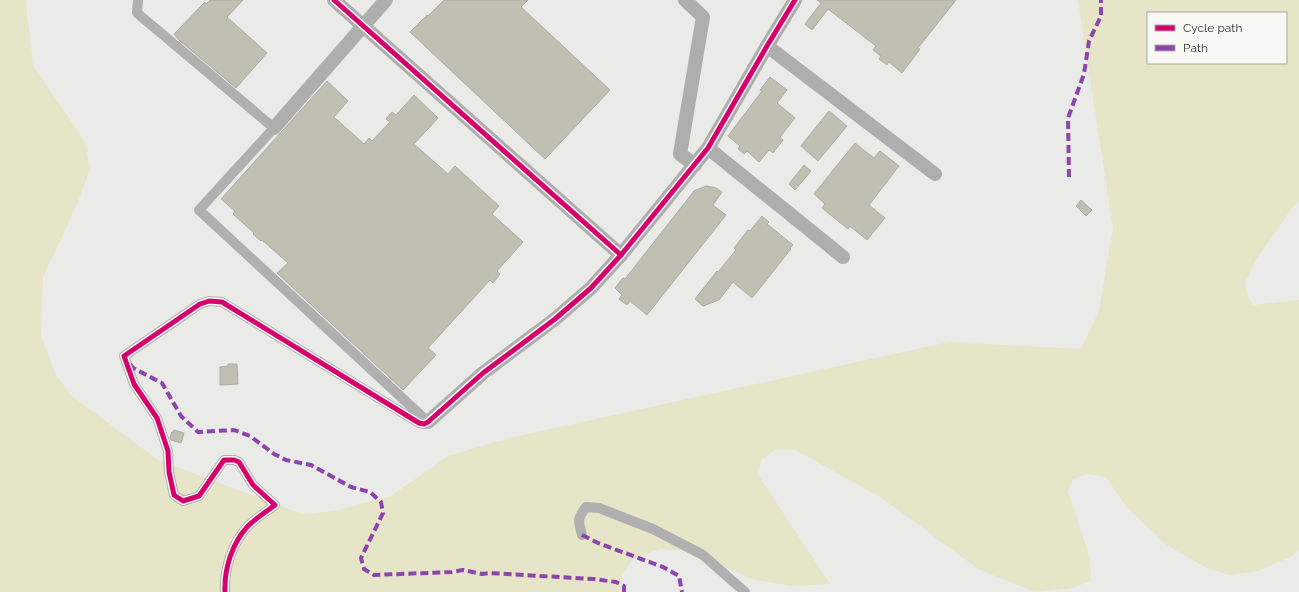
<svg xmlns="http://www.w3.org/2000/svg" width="1299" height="592" viewBox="0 0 1299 592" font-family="Raleway,sans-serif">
	<rect width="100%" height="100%" fill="#eaeae8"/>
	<path fill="#e6e5c8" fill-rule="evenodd" d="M0,0H27L26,5L33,65L85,142L90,169L78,202L43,277L41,335L55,374L72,396L158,460L302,514L335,511L391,496L448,456L509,438L949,342L1081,349L1099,311L1113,228L1078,0H1299V202L1292,208L1256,260L1245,283L1248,297L1253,305L1299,300V550L1290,557L1259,571L1229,575L1207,568L1168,546L1127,508L1106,477L1088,474L1073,479L1068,491L1090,558L1091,581L1072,588L1035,592L978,569L882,498L795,450H775L762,459L757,473L830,584L792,586L751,579L690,551L660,549L633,559L622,575L620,592H0ZM1148,13H1286V63H1148Z"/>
	<g fill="#c0c0b2" stroke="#ababaa">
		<path d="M210,0H243L227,17L267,53L236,88L180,41L174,34L205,2L206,4Z"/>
		<path d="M444,0H528L521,7L610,90L545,159L410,32L427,15L428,16Z"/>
		<path d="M817,0H956L918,48L920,49L902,73L889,62L887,65L879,59L881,56L873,50L876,46L828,9L812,30L805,24L821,3Z"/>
		<path d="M770,77L787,90L777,103L795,118L780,137L783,140L773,153L769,150L759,162L747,151L744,154L738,149L740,146L728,136L762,91L760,90Z"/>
		<path d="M327,81L348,101L334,117L364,144L369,138L372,141L390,122L386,119L392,112L396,115L414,95L438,118L414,144L448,174L455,166L499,206L492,214L523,242L497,271L500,274L493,283L490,280L428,348L436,355L403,390L277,273L288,263L262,240L261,241L253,234L254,233L233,214L235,211L221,199Z"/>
		<path d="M829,111L847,126L818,161L801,146Z"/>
		<path d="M855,143L874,158L880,151L899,166L869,205L885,218L867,240L850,226L848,229L822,208L825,204L814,194Z"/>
		<path d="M804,165L811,171L795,190L789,184Z"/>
		<path d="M706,186L716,188L722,192L713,205L726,215L647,315L630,301L627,305L619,299L622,295L615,288L623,278L625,279L694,191Z"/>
		<path d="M1081,200L1092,210L1086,216L1076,206Z"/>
		<path d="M762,216L769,222L767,224L793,245L790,248L791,249L752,298L733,282L719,300L703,306L695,299L717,271L718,272L736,250L734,248L748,230L750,231Z"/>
		<path d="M228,364H237L238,384L220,385V367L228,366Z"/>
		<path d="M174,430L184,433L181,443L171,440L170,438L172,432H174Z"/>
	</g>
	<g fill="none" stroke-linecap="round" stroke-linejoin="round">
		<g stroke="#b0b0b0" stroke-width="10">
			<path d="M138,0L137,13L274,128L199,210L428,422L424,424L419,423L222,302L209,301L200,304L124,356L134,384L157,418L168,451L169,472L174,495L183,501L199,496L224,460H234L239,462L253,485L275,505C266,512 256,518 248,526C232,543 224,569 225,592"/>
			<path d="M582,535C578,521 577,519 586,507L599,508L653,529L703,555L745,592"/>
		</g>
		<g stroke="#aeaeae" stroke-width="14">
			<path d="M334,0L621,255"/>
			<path d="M685,0L703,17L680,154L695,165"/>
			<path d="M767,46L935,174"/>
			<path d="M274,128L386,0"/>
			<path d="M708,148L843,257"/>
			<path d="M428,422L483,373L555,319L591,288L621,255L708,148L767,46L795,0"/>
		</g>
		<g stroke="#8e44ad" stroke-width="4" stroke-dasharray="8 4" stroke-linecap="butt">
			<path d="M1069,177L1068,118L1084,74L1089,41L1101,16V0"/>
			<path d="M130,364L133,368L162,383L181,416L198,432L234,430L250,436L274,454L286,460L311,465L351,487L370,492L381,502L383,513L361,558L364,569L374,575L452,572L463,570L482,574L489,573L593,579L616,582L624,586V592"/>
			<path d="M582,535L598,543L663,567L679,576L682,592"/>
		</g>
		<g stroke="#f8f8f4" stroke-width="8">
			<g id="cycleway">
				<path d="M334,0L621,255"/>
				<path d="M225,592C224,569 232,543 248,526C256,518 266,512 275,505L253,485L239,462L234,460H224L199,496L183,501L174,495L169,472L168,451L157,418L134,384L124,356L200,304L209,301L222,302L419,423L424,424L428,422L483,373L555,319L591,288L621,255L708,148L767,46L795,0"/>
			</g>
		</g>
		<use href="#cycleway" stroke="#d6006c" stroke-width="5"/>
	</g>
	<rect x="1147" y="12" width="140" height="52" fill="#f8f8f4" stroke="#a9a9a6"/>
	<rect x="1155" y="25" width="20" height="6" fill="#d6006c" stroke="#a9a9a6"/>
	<text x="1183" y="32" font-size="12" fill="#323231">Cycle path</text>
	<rect x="1155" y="45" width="20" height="6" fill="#8e44ad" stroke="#a9a9a6"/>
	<text x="1183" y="52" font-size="12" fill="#323231">Path</text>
</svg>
